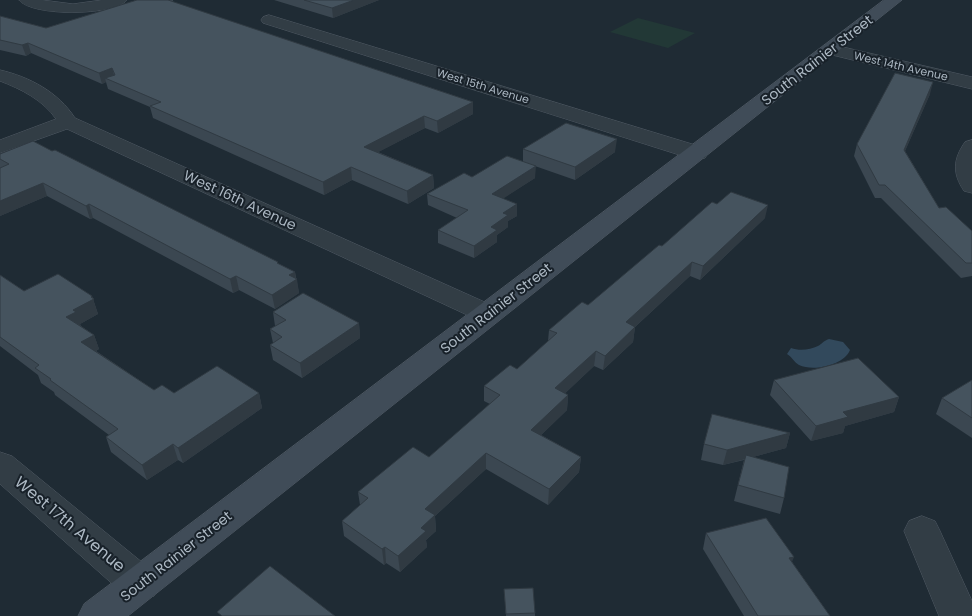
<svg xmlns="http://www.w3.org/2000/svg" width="972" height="616" viewBox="0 0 972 616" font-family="Poppins,sans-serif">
	<rect width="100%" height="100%" fill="#1f2b34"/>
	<path fill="#223836" d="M638,18L695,33L668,48L610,32Z"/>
	<path fill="#32495c" d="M829,339L843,342L850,350C844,365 814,372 799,365C794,362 792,357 787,354L791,348C799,351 810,350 818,346C822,344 823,341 829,339Z"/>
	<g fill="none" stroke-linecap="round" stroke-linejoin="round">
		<g stroke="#505a64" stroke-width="1">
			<g id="street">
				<path d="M19,0H42L73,4L102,0H127C115,16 31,17 19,0Z"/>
				<path d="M269,15L705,148L708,153L705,158L697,159L689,158L263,23L261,20L263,17Z"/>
				<path d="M830,44L972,77V89L824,53L821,49L824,45Z"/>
				<path d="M0,70C30,77 58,92 75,118L498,308L502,314L498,320L488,322L478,320L67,129L0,153V140L56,119C43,100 21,89 0,81Z"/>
				<path d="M972,140V193L964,191C952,173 953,159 965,142Z"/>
				<path d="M0,452L12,456L154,572L159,584L154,596L140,600L126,596L0,484Z"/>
				<path d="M922,516L935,521L940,531L972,601V616H939L904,531L909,521Z"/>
			</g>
		</g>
		<g stroke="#505a64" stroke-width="1">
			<path id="secondary" d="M884,0H902L128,616H78L84,604Z"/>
		</g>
		<use href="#street" fill="#323d45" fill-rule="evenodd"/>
		<use href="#secondary" fill="#404c58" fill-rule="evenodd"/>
	</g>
	<g fill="#3b4751">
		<path d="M137,0H173V2L473,102V114L438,133L425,128L378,152L433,175L434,188L408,204L352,180L324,195L153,118L150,107L108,89L106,82L102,84L31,53L26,56L0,50V16L46,28Z"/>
		<path d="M274,0H379L333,18Z"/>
		<path d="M930,94L905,151L939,208L972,231V276L961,278L881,198H875L854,156L857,144Z"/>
		<path d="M523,149L615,152L575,180L532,165L535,178L503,198L517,216L508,221V227L497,235V242L474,258L438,243V230L457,218L428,205L427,194L472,177L523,162Z"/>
		<path d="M0,154L279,264L295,272L299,293L275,309L239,290L233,293L93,218L90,219L47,196L0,216Z"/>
		<path d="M765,218L700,280L690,276L635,327L633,342L603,370L594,366L565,393L568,395L567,410L541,435L581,457L579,472L548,505L486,469L435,516L436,531L426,540L427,547L400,572L386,563L384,565L344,536L342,521L360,505L358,492L429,457L490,404L484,401V386L517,369L548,341L549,330L588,305L662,246Z"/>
		<path d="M0,275L24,291L92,296L98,314L80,324L81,326L94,335L99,349L96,351L154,390L174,393H259L262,408L183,463L178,460L147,480L111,452L106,437L109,435L55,395L54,392L41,383L38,375L0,346Z"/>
		<path d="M273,312L359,323L360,338L302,378L273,360L270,345L273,343L270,329L275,326Z"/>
		<path d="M774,380L899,397L894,412L845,426L843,433L811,441L770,395Z"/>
		<path d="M972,380V438L936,414L942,398Z"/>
		<path d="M790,433L786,448L753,457L784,498L780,514L734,501L744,460L723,465L701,460L704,444Z"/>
		<path d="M706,533L792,562L830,616H744L703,549Z"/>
		<path d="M504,589L535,613V616H506Z"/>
	</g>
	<g fill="#303a42">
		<path d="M354,0H379L333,18L332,8Z"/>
		<path d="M28,43L31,53L26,56L22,45Z"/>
		<path d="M112,68L115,79L105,78L106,82L102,84L99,73Z"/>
		<path d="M933,82L930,94L900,162L904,150Z"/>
		<path d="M473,102V114L438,133L437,121Z"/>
		<path d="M424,116L425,128L365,159L364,147Z"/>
		<path d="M617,139L615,152L575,180V167Z"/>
		<path d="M536,166L535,178L492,206V194Z"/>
		<path d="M351,167L352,180L324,195L323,182Z"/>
		<path d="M433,175L434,188L408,204L407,191Z"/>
		<path d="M43,183L47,196L0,216V201Z"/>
		<path d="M89,204L93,218L90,219L86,206Z"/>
		<path d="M517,204V216L508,221V227L497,235V242L474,258V246L503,213Z"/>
		<path d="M768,205L765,218L700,280L703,266Z"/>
		<path d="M692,262L690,276L624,337L626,322Z"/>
		<path d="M295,272L296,280L297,279L299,293L275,309L272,295L289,275Z"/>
		<path d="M236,276L239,290L233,293L230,279Z"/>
		<path d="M92,296L98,314L80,324L81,326L66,317L73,310Z"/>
		<path d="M359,323L360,338L302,378L300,363Z"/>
		<path d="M635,327L633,342L603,370L605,356Z"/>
		<path d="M94,335L99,349L86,356L81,342Z"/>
		<path d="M596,351L594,366L554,404L555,388Z"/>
		<path d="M259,393L262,408L183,463L178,448Z"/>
		<path d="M568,395L567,410L531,445V430Z"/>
		<path d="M899,397L894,412L845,426L843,433L811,441L816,426L843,412Z"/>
		<path d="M790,433L786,448L723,465L727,450Z"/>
		<path d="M173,444L178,460L147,480L142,465Z"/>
		<path d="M486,453V469L435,516L436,531L426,540L427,547L400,572L398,556L421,528L425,509Z"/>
		<path d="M581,457L579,472L548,505L549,489Z"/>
		<path d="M385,547L386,563L384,565L382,549Z"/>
		<path d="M794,557L788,572L789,558Z"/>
	</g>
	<g fill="#45535e" stroke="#303a42">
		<path d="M137,0H168L473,102L437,121L424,116L364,147L433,175L407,191L351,167L323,182L150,106L161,102L105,78L115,75L112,68L99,73L28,43L22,45L0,40V16L46,28Z"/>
		<path d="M304,0H354L332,8Z"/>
		<path d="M895,73L933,82L904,150L939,208L946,207L972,231V263H966L885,185H879L857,144Z"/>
		<path d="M566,123L617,139L575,167L523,149Z"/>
		<path d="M33,141L52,151L55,150L278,262L277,263L295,272L289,275L297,279L272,295L236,276L230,279L89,204L86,206L43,183L0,201V168L9,164L0,159V154Z"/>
		<path d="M507,156L536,166L492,194L517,204L503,213L508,215L491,227L497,230L474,246L438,230L468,210L427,194L464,173L472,177Z"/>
		<path d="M731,192L768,205L703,266L692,262L626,322L635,327L605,356L596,351L555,388L568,395L531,430L581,457L549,489L486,453L425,509L435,515L421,528L426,531L398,556L385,547L382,549L342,521L368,498L358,492L413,447L429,457L500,395L484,386L510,365L517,369L557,333L549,330L582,302L588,305L659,245L662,246L712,202L717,204Z"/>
		<path d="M58,274L92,296L91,297L94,299L73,310L76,312L66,317L94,335L81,342L154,390L162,385L174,393L217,366L259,393L178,448L173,444L142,465L106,437L118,429L50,380L51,379L35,368L39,365L0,337V275L24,291Z"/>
		<path d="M303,293L359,323L300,363L270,345L282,337L270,329L286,320L273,312Z"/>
		<path d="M858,358L899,397L843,412L848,417L816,426L774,380Z"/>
		<path d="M972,380V418L942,398Z"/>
		<path d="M712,414L790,433L727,450L704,444Z"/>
		<path d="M746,455L789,467L784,498L738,485Z"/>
		<path d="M766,518L794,557L789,558L830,616H758L706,533Z"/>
		<path d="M270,566L335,616H222L217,612Z"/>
		<path d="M533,588L535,613L506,614L504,589Z"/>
	</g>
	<g text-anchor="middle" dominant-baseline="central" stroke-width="4" stroke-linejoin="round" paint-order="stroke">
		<g font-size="11" fill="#acb8c3" stroke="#182129">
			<text transform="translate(901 66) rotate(13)">West 14th Avenue</text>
			<text transform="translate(483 86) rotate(17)">West 15th Avenue</text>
		</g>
		<g font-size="14" fill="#acb8c3" stroke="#182129">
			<text transform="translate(817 60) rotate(-38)">South Rainier Street</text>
			<text transform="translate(240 200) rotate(25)">West 16th Avenue</text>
			<text transform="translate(496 308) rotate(-38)">South Rainier Street</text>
			<text transform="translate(176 556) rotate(-38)">South Rainier Street</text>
		</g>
		<g font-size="16" fill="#acb8c3" stroke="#182129">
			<text transform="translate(70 524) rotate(40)">West 17th Avenue</text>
		</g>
	</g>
</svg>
